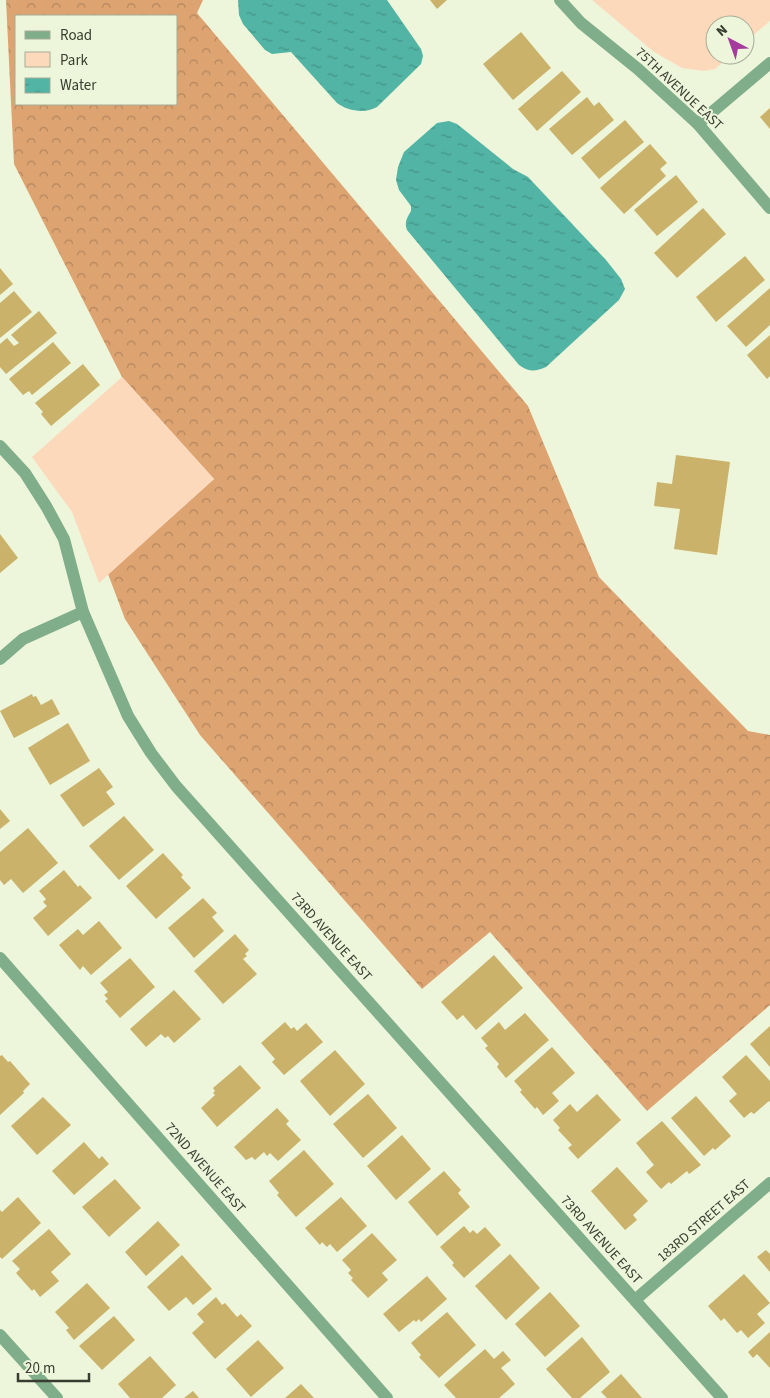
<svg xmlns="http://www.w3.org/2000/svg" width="770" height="1398" viewBox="0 0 770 1398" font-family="'Source Sans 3',sans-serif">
	<defs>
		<pattern id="forest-crowns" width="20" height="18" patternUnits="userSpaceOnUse" patternTransform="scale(1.25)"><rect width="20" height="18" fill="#dda371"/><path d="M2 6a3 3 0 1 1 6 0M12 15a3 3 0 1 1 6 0" fill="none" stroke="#b4865d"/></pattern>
		<pattern id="water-ripples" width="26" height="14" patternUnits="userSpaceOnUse" patternTransform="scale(1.25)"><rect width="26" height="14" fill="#51b4a4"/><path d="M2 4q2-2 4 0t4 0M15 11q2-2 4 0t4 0" fill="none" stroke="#449486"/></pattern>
	</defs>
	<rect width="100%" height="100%" fill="#edf6da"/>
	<path fill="url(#forest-crowns)" fill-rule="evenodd" d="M6,0H203L197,13L528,406L599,577L748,731L770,735V1005L647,1111L490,932L422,989L200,735L125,619L108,574L214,479L122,377L14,164ZM16,16H176V104H16Z"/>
	<g fill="#fdd9bc">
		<path d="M592,0H770V21L745,42V25H715V55H731L715,69L704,71L682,68L654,52Z"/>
		<path d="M122,377L214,479L99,583L72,512L32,457Z"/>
	</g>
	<g fill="url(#water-ripples)">
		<path d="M238,0H387L421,49L423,56L421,64L377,107C364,114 348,111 337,103L291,52L272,54L265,50L243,24L239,15Z"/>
		<path d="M449,121L457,124L513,169L528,177L606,260L621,279L625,289L619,300L546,367C535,372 529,372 519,365L407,230C404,222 407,218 411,211V206L399,190L396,180L398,167L404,152L437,123Z"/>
	</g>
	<g fill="#cab26a">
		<path d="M430,0H447L437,9Z"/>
		<path d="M521,32L551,68L513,100L483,64Z"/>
		<path d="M562,71L581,92L537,131L518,109Z"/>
		<path d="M587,97L594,106L599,102L614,120L572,155L549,129Z"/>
		<path d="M770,108V129L760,117Z"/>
		<path d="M625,120L644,142L599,179L581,158Z"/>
		<path d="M650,144L667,163L660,169L666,176L624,214L600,188Z"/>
		<path d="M676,175L698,202L657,236L634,210Z"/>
		<path d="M703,208L726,234L677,278L654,253Z"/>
		<path d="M745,256L765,280L716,322L696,297Z"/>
		<path d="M0,268L13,284L0,295Z"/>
		<path d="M770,288V325L746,347L727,326Z"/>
		<path d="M14,291L32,312L0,338V303Z"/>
		<path d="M39,311L57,333L6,374L0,367V344L7,338L14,346L19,343L11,335Z"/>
		<path d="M770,335V376L767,379L747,355Z"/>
		<path d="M53,342L71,363L32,395L29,391L23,395L9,379Z"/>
		<path d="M83,364L100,385L51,426L41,414L43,412L35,403Z"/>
		<path d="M676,455L730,462L717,555L674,549L680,509L654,506L657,482L672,484Z"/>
		<path d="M0,534L18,558L0,573Z"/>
		<path d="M32,694L33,697L36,696L41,705L52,699L60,714L14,738L0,711Z"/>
		<path d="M68,723L90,761L50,785L28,748Z"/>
		<path d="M99,768L113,787L106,792L115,804L83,827L60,795Z"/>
		<path d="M0,809L10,821L0,829Z"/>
		<path d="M124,816L154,850L119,880L89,846Z"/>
		<path d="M28,828L58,863L23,893L11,879L4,885L0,880V852Z"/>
		<path d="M163,853L183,875L181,877L191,888L156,919L126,886Z"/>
		<path d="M64,870L78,887L80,885L92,898L48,936L33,918L47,906L43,902L46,899L39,891Z"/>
		<path d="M203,898L217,913L212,917L224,931L194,958L168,928Z"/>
		<path d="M99,921L122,948L91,975L83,966L80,970L59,945L78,929L83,935Z"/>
		<path d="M235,934L249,950L245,954L247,956L243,959L257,974L223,1004L194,971Z"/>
		<path d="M494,955L523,988L476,1030L463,1015L457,1020L441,1002Z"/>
		<path d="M130,958L155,987L120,1018L105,1001L108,999L104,995L108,992L100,983Z"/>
		<path d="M174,990L201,1019L174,1043L168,1036L165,1038L161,1034L146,1047L130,1029Z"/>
		<path d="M525,1013L549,1040L506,1078L497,1067L499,1064L485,1048L488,1046L481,1038L499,1022L505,1030Z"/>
		<path d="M285,1022L291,1029L294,1027L297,1031L306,1023L323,1042L284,1075L272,1062L275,1059L261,1043Z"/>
		<path d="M770,1026V1067L750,1044Z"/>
		<path d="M552,1047L575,1073L552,1093L559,1101L543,1115L537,1107L535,1109L520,1092L522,1090L514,1081Z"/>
		<path d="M335,1050L365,1084L330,1116L300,1081Z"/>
		<path d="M2,1055L8,1062L10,1061L30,1084L23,1091L24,1093L0,1115V1056Z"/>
		<path d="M746,1055L770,1081V1102L769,1101L754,1114L751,1112L744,1118L729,1101L737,1094L722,1077Z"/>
		<path d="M240,1065L261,1088L217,1127L201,1108L215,1095L213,1093L215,1091L213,1088Z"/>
		<path d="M368,1094L397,1128L363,1158L333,1124Z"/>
		<path d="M597,1094L621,1120L578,1159L568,1148L572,1145L558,1130L560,1128L553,1120L570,1104L577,1112Z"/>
		<path d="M696,1096L731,1136L715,1150L713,1148L704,1156L671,1118Z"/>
		<path d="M43,1097L71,1125L37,1155L11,1126Z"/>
		<path d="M277,1108L289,1121L286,1124L301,1140L278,1161L270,1153L267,1156L264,1152L255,1160L252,1157L246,1160L234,1147Z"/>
		<path d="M662,1121L701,1165L689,1174L687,1171L671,1184L669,1182L661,1189L646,1172L654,1165L636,1143Z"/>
		<path d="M402,1135L431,1169L396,1200L367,1166Z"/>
		<path d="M84,1142L99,1159L102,1156L109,1164L74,1195L52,1171Z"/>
		<path d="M304,1150L334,1184L296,1217L277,1195L279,1193L269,1181Z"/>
		<path d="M617,1167L648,1201L633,1215L637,1220L625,1230L591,1191Z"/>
		<path d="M444,1171L461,1190L458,1193L470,1207L437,1236L408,1202Z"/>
		<path d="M115,1179L141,1208L109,1237L82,1207Z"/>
		<path d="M18,1197L41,1223L2,1259L0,1257V1210L2,1212Z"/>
		<path d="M341,1197L367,1226L337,1252L330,1244L327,1247L322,1242L320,1245L305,1228Z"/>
		<path d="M158,1221L180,1245L146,1276L125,1252Z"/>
		<path d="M464,1226L470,1233L473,1230L477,1234L485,1227L501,1245L464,1278L452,1265L454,1263L440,1247Z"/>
		<path d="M49,1229L71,1254L51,1272L59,1281L40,1297L34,1289L32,1291L16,1273L20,1269L12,1261Z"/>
		<path d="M372,1233L397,1260L382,1273L388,1280L368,1298L351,1280L353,1278L348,1273L351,1270L342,1260Z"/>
		<path d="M766,1250L770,1254V1272L757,1257Z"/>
		<path d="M510,1254L540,1288L506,1320L475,1286Z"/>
		<path d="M182,1255L212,1289L193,1305L186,1297L169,1311L147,1287Z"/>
		<path d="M744,1274L770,1303L757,1314L765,1323L748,1338L741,1330L737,1333L724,1318L721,1321L708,1306Z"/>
		<path d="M427,1276L447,1299L421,1322L419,1319L416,1322L414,1320L399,1332L383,1314Z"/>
		<path d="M87,1283L110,1308L74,1340L66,1330L69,1328L55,1312Z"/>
		<path d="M550,1292L580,1326L545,1357L515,1324Z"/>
		<path d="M216,1297L222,1305L225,1303L237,1317L241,1314L252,1326L215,1359L192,1333L204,1322L197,1314Z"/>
		<path d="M447,1312L476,1345L439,1378L419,1357L421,1355L411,1343Z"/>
		<path d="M114,1316L135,1340L102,1370L79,1346Z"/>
		<path d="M770,1332V1368L757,1354L753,1358L748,1352Z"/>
		<path d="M582,1337L610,1372L580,1398H572L546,1369Z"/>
		<path d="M258,1340L284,1368L251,1397L226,1369Z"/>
		<path d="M485,1349L494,1359L503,1351L511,1360L501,1368L515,1384L499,1398H456L444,1385Z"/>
		<path d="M150,1356L176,1385L162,1398H130L118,1384Z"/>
		<path d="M621,1374L642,1398H607L601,1392Z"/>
		<path d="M301,1384L314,1398H285Z"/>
		<path d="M193,1391L199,1398H184Z"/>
	</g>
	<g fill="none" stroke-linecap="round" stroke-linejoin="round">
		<g stroke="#80ad8a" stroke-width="12">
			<path d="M560,0L581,23L638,69L698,124L770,208"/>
			<path d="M698,124L770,63"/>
			<path d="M0,446L25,473L46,506L64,539L83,612L128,716L151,753L176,786L722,1398"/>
			<path d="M0,659L23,639L83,612"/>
			<path d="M0,958L387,1398"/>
			<path d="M635,1300L770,1183"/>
			<path d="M0,1335L57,1398"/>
		</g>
	</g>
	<g text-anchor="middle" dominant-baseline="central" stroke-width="4" stroke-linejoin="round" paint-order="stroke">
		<g font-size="14" fill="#393c31" stroke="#edf6da">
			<text transform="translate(679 89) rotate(43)">75TH AVENUE EAST</text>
			<text transform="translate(331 937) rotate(48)">73RD AVENUE EAST</text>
			<text transform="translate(205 1168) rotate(49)">72ND AVENUE EAST</text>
			<text transform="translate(704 1221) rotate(-41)">183RD STREET EAST</text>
			<text transform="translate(601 1240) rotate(48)">73RD AVENUE EAST</text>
		</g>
	</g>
	<rect x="15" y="15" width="162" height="90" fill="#edf6da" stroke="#a5ac96"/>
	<rect x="25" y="31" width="25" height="8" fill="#80ad8a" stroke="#a5ac96"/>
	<text x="60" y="40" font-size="15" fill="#393c31">Road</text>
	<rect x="25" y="52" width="25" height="15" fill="#fdd9bc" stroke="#a5ac96"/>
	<text x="60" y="65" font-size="15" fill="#393c31">Park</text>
	<rect x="25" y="78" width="25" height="15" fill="url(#water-ripples)" stroke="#a5ac96"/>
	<text x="60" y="90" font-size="15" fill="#393c31">Water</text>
	<g transform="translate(730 40) rotate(319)"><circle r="24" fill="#edf6da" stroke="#a5ac96"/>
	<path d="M0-4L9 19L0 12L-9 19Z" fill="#a43b9d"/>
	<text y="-8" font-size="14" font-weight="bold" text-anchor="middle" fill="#393c31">N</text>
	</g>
	<path d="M18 1373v8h71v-8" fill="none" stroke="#393c31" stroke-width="2.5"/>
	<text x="25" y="1373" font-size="15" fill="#393c31" stroke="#edf6da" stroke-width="4" paint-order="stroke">20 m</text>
</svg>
